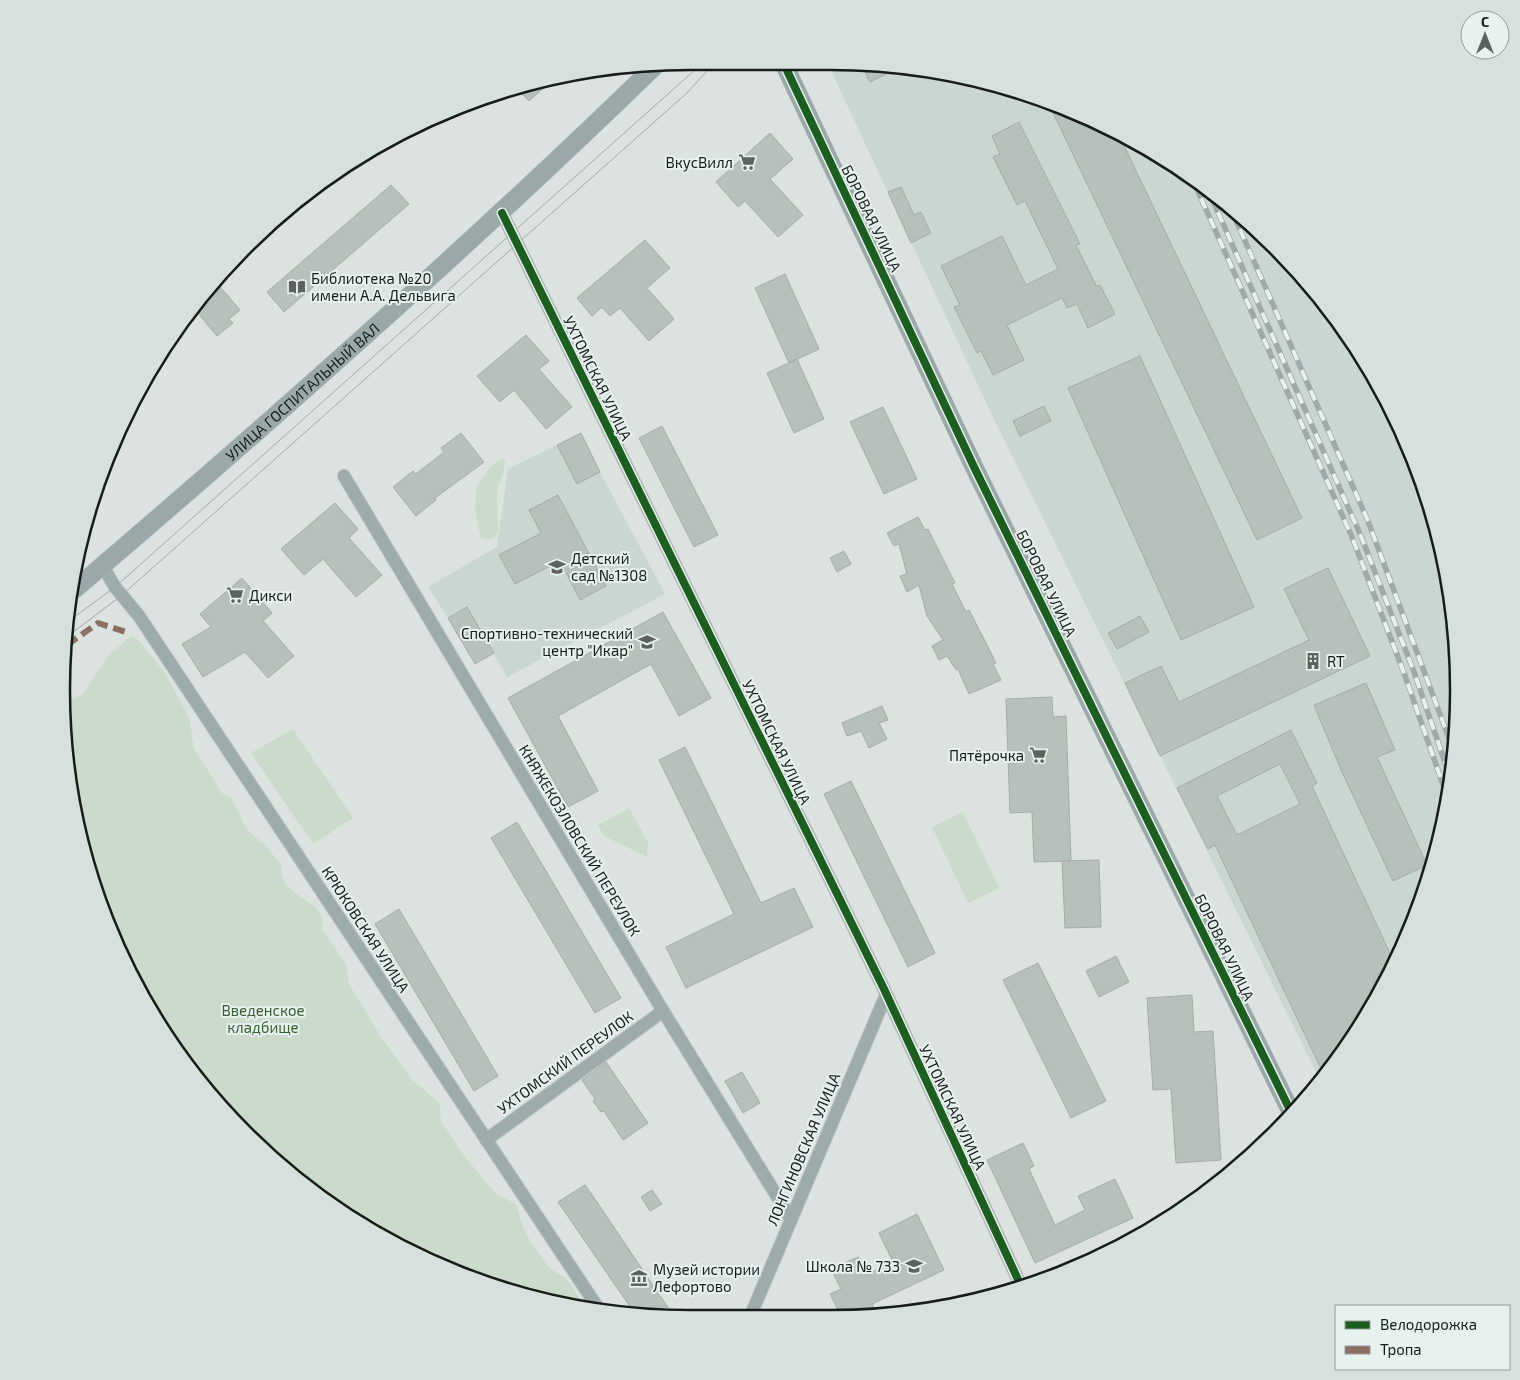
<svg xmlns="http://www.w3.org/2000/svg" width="1520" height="1380" viewBox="0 0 1520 1380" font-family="'Exo 2',sans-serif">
	<rect width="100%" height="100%" fill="#dce2e0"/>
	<g fill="#c9d6d2">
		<path d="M827,62L871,63L953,73L1071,109L1180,167L1275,246L1353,341L1411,449L1447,567L1459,690L1447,812L1411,930L1353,1039L1320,1080L990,411Z"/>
		<path d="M557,445L577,483L600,472L665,594L507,677L467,607L448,618L428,587L497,547L508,469Z"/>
	</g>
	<g fill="#cadacb">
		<path d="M503,458L505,461L503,474L497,489L498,532C495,540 489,540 481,539L475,508L476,488L490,467Z"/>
		<path d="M131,636L139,641L165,673L189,717L194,749L223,794L231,797L247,830L267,847L282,866C276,899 329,897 322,929L346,964L349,984L381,1037L413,1081L439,1102L441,1121L465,1157L496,1194L516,1204L525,1233L549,1268L566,1278L586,1308L488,1285L376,1235L276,1163L191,1073L109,931L73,813L63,704L83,694L109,655Z"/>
		<path d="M293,729L353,818L313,844L251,753Z"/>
		<path d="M629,808L648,842L647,857L604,836L598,825Z"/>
		<path d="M963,812L999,888L968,903L932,827Z"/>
	</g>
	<g fill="#b7c1bc" stroke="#a7aaa9" fill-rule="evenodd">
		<path d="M861,63L884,64L888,73L870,82Z"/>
		<path d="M556,77L529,101L518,90L524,88Z"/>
		<path d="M1048,102L1071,109L1119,135L1302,518L1257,540Z"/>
		<path d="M1019,122L1080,244L1076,245L1097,287L1100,285L1115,314L1088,328L1077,304L1067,308L1062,298L1007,325L1024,360L993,375L981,351L977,353L954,307L960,305L941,266L1002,236L1026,285L1058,269L1025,201L1017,205L993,157L1000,154L992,136Z"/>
		<path d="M770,133L793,159L770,179L803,215L778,237L745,201L738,207L716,182Z"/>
		<path d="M391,185L409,204L284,312L267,292Z"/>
		<path d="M901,187L914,215L921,212L931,233L911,243L888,192Z"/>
		<path d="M645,240L670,268L647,288L674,319L649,341L620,308L610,316L602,307L592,316L577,298Z"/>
		<path d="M785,274L819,349L789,363L755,288Z"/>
		<path d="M216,282L240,310L229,319L233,323L217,336L192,306Z"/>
		<path d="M526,335L549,361L539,369L572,407L546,429L514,390L500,402L477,376Z"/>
		<path d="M1140,356L1254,607L1181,640L1068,388Z"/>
		<path d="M797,359L824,419L794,433L767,373Z"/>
		<path d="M1044,406L1051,421L1020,436L1013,421Z"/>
		<path d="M883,407L917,479L884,494L850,422Z"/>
		<path d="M662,426L718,535L694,547L639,438Z"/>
		<path d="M461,433L484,462L435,498L436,500L416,516L393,487L413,471L416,474L444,452L441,448Z"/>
		<path d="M581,433L600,472L577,484L557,445Z"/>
		<path d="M558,495L606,586L580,600L560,561L515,584L499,555L541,533L529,510Z"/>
		<path d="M335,503L358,529L349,538L382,575L356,597L323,559L304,575L281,549Z"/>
		<path d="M918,517L925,530L928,529L955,583L952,584L966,612L969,610L984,639L996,663L993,664L1001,680L969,694L958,669L956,670L947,656L939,660L932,646L943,640L927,616L919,585L907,592L900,576L907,574L899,544L894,546L887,533Z"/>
		<path d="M844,551L851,564L837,572L830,558Z"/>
		<path d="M1328,568L1370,656L1160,756L1125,683L1161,666L1179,702L1309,640L1284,589Z"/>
		<path d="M242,578L272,613L263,621L294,656L268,678L245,652L203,677L182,644L211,627L200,614Z"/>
		<path d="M467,607L494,653L475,664L448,618Z"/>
		<path d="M663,612L711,698L679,716L651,664L558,716L598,791L568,807L508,698Z"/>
		<path d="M1140,616L1149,632L1117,649L1108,633Z"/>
		<path d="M1366,683L1395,750L1377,757L1427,865L1393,881L1342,772L1314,705Z"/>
		<path d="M1052,697L1053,717L1066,716L1071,861L1034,862L1032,812L1010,813L1006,699Z"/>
		<path d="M882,706L888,720L879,723L887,739L869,748L861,731L847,736L842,723Z"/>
		<path d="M1291,730L1317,783L1312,786L1394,962L1353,1039L1324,1075L1215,845L1208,849L1177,788ZM1280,764L1300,804L1237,835L1217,796Z"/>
		<path d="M685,747L761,903L794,888L813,927L686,988L666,947L734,914L659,760Z"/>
		<path d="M851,781L935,953L908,967L824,794Z"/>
		<path d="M517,822L621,998L595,1013L491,838Z"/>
		<path d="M1099,860L1101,927L1065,928L1062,861Z"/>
		<path d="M399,909L498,1076L474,1091L375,924Z"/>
		<path d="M1116,956L1129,982L1099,997L1086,971Z"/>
		<path d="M1038,963L1106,1101L1071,1118L1003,980Z"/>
		<path d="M1192,995L1194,1032L1213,1031L1221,1160L1176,1163L1171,1089L1153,1090L1147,998Z"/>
		<path d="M606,1062L648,1123L623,1140L604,1111L601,1112L593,1101L595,1099L582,1080Z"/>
		<path d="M742,1072L760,1103L743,1113L725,1081Z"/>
		<path d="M1023,1143L1034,1166L1029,1169L1055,1225L1085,1210L1078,1196L1115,1179L1133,1218L1035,1263L987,1160Z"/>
		<path d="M585,1185L599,1205L673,1315L635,1314L558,1202Z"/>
		<path d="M652,1190L662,1204L650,1211L641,1197Z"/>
		<path d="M917,1214L944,1270L872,1304L877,1314L842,1318L830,1294L841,1289L831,1269L858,1257L867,1275L893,1262L879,1233Z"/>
	</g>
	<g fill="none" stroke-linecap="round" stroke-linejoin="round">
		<g stroke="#babebd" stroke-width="14">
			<g id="street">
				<path d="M502,213L884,989L1021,1286"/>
				<path d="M344,476L663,1011L791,1219"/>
				<path d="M102,565L115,587L139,616L600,1311"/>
				<path d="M486,1140L663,1011"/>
				<path d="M750,1317L886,995"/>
			</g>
		</g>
		<g stroke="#babebd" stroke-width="19">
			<g id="secondary">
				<path d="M783,62L975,469L1292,1114"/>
				<path id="s1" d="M75,589C273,420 469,247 656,65"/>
			</g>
		</g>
		<use href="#street" stroke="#9dabaa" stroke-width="12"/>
		<use href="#secondary" stroke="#9aa8a9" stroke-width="18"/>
		<g stroke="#a0a8a8" stroke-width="1">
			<path d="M70,620L115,587L705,61"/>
			<path d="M68,636L122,595L688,92L716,61"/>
		</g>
		<g stroke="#a0a8a8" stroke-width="5.5">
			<g id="rail">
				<path d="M1192,178L1352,537L1404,673L1448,799"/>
				<path d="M1209,192L1360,534L1413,669L1450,777"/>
				<path d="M1231,209L1368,521L1453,749"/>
			</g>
		</g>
		<use href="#rail" stroke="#e7f1ee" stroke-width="4" stroke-dasharray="11" stroke-linecap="butt"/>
		<path stroke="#8d6e63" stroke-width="6" stroke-dasharray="12 6" stroke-linecap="butt" d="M67,645L98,623L126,632"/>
		<g stroke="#e7f1ee" stroke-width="11">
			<g id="cycleway">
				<path d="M783,62L975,469L1292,1114"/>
				<path d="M502,213L884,989L1021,1286"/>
			</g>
		</g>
		<use href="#cycleway" stroke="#1b5e20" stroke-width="8"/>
	</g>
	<defs>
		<g id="supermarket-bare" transform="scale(1.35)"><path d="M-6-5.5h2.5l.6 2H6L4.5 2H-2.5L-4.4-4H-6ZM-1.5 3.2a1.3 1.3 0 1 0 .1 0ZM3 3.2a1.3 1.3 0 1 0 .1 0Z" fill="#5d6160" stroke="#e7f1ee" stroke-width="2.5" paint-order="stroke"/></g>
		<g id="library-bare" transform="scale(1.35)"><path d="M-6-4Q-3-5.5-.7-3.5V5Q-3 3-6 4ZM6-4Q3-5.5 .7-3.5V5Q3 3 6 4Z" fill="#5d6160" stroke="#e7f1ee" stroke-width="2.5" paint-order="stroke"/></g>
		<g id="school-bare" transform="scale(1.35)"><path d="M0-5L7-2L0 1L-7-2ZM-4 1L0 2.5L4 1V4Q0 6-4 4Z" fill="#5d6160" stroke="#e7f1ee" stroke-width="2.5" paint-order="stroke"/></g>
		<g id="building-bare" transform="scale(1.35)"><path d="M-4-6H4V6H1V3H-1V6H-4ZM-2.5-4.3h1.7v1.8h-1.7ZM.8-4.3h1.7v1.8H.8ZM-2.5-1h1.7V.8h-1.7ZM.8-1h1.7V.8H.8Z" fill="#5d6160" stroke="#e7f1ee" stroke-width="2.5" paint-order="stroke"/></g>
		<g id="museum-bare" transform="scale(1.35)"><path d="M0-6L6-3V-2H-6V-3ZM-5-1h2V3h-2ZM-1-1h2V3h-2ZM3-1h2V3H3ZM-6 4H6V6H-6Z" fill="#5d6160" stroke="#e7f1ee" stroke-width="2.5" paint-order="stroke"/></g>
	</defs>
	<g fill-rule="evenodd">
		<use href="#supermarket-bare" x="747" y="162"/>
		<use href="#library-bare" x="297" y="287"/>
		<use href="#school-bare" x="557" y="567"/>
		<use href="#supermarket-bare" x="235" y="595"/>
		<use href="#school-bare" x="647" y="642"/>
		<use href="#building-bare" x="1313" y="661"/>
		<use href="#supermarket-bare" x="1038" y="755"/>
		<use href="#school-bare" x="914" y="1266"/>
		<use href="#museum-bare" x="639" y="1278"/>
	</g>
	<g text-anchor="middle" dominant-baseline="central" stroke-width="4" stroke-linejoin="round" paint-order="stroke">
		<g font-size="15" fill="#181c1b" stroke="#e7f1ee" text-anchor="start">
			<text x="733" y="162" text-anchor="end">ВкусВилл</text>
			<text x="311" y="278">Библиотека №20<tspan x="311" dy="17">имени А.А. Дельвига</tspan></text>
			<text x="571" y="558">Детский<tspan x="571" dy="17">сад №1308</tspan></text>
			<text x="249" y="595">Дикси</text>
			<text x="633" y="633" text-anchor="end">Спортивно-технический<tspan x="633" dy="17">центр "Икар"</tspan></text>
			<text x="1327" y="661">RT</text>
			<text x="1024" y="755" text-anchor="end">Пятёрочка</text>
			<text x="900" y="1266" text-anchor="end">Школа № 733</text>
			<text x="653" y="1269">Музей истории<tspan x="653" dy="17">Лефортово</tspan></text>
		</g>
		<g font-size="15" fill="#181c1b" stroke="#e7f1ee">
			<text transform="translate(872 218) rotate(64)">БОРОВАЯ УЛИЦА</text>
			<text transform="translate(598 378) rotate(64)">УХТОМСКАЯ УЛИЦА</text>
			<text stroke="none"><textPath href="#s1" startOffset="301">УЛИЦА ГОСПИТАЛЬНЫЙ ВАЛ</textPath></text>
			<text transform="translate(1047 583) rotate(64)">БОРОВАЯ УЛИЦА</text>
			<text transform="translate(777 742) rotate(64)">УХТОМСКАЯ УЛИЦА</text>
			<text transform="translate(580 840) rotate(59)">КНЯЖЕКОЗЛОВСКИЙ ПЕРЕУЛОК</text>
			<text transform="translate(366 929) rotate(57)">КРЮКОВСКАЯ УЛИЦА</text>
			<text transform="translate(1225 947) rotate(64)">БОРОВАЯ УЛИЦА</text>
			<text transform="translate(565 1062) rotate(-36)">УХТОМСКИЙ ПЕРЕУЛОК</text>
			<text transform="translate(953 1107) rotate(65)">УХТОМСКАЯ УЛИЦА</text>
			<text transform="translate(803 1149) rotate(-67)">ЛОНГИНОВСКАЯ УЛИЦА</text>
		</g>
		<g font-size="15" fill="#3a6035" stroke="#e7f1ee">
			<text x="263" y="1010">Введенское<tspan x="263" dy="17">кладбище</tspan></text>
		</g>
	</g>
	<path d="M0 0H1520V1380H0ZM690 70H830A620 620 0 0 1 1450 690V690A620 620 0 0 1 830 1310H690A620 620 0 0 1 70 690V690A620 620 0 0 1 690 70Z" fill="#d6e0dd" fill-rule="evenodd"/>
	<path fill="none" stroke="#181c1b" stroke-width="2.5" d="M690 70H830A620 620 0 0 1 1450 690V690A620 620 0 0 1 830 1310H690A620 620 0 0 1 70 690V690A620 620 0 0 1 690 70Z"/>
	<rect x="1335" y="1305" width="175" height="65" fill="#e7f1ee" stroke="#949c9a"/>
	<rect x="1345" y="1321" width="25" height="8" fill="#1b5e20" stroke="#949c9a"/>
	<text x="1380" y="1330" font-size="15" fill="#181c1b">Велодорожка</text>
	<rect x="1345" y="1346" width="25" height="8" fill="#8d6e63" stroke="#949c9a"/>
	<text x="1380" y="1355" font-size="15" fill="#181c1b">Тропа</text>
	<g transform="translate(1485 35)"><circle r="24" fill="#e7f1ee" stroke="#949c9a"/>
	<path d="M0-4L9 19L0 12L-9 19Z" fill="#5d6160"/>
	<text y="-8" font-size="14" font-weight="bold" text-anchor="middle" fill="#181c1b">С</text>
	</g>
</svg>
